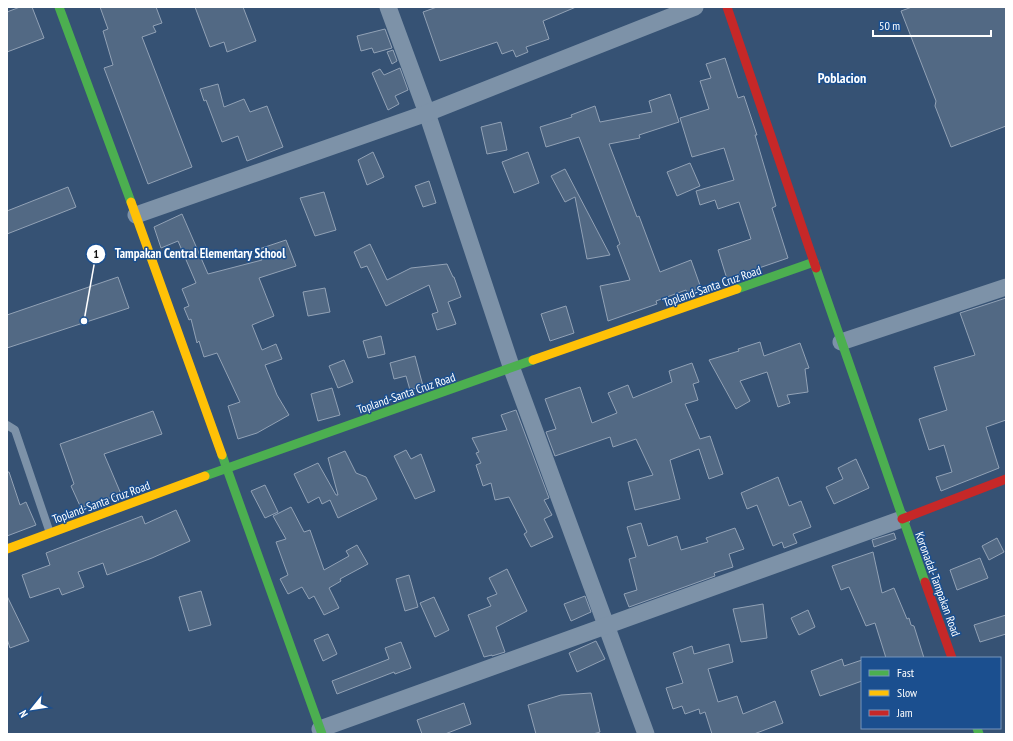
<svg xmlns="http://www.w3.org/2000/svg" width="1013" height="741" viewBox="0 0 1013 741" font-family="'PT Sans Narrow',sans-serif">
	<rect width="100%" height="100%" fill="#365274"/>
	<g fill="#526984" stroke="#92a2b6">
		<path d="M20,7H32L44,38L7,52V12Z"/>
		<path d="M100,7H156L162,23L153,26L156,32L142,37L192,167L148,184L104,68L113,65L103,31L108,29Z"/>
		<path d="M195,7H243L256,41L227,52L224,42L210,47Z"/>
		<path d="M437,7H576L543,21L549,39L526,47L528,52L516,57L513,50L502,54L497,42L440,61L423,12Z"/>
		<path d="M912,7H1006V126L951,147L935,106L936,101L901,11Z"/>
		<path d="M385,29L392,48L374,53L372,48L361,51L357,36Z"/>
		<path d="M393,50L397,61L392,64L387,52Z"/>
		<path d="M725,58L738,98L744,96L757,135H755L776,206L772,208L788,258L727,279L718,250L751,239L739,202L718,209L715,200L700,205L696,191L734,180L724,148L692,157L680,118L709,109L700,81L711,78L706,64Z"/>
		<path d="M400,68L408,90L395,96L399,104L388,110L372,73L380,69L384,75Z"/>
		<path d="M218,84L224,107L244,99L250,112L267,106L283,147L247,161L238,136L222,142L206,100L204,101L200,89Z"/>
		<path d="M670,94L679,122L639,135L640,138L609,144L637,217L639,216L660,272L691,260L701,288L687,293L686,290L656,301L657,304L608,321L600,286L630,280L617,246L620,244L579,137L546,147L540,127L572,117L571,115L595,106L600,122L652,112L649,101Z"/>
		<path d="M501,122L507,150L487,154L481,127Z"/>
		<path d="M373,152L384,177L367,185L358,160Z"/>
		<path d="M528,152L539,183L514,193L502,162Z"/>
		<path d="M690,163L700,186L677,196L667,172Z"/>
		<path d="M565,169L577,192L610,255L587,259L575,197L565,202L551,176Z"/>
		<path d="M429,181L436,203L423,207L415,186Z"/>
		<path d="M68,187L76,207L7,234V211Z"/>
		<path d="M324,192L336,230L315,236L300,198Z"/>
		<path d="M182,214L208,274L262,260L259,249L286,240L296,266L259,278L274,316L252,325L262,350L276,344L282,359L265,365L277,395L289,415L257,433L238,439L228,406L240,402L217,353L204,357L199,341L197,343L191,319L189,320L184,308L189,306L182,289L196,283L178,241L161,248L154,227Z"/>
		<path d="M370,244L387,280L411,268L447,264L453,277H454L461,297L448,302L456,324L437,330L432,314L438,312L429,285L386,306L367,266L361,268L354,252Z"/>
		<path d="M118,277L129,308L7,348V315Z"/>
		<path d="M325,288L330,312L308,316L303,292Z"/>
		<path d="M1006,298V420L986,427L999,468L941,491L936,477L952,472L944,445L929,450L919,419L947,410L934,367L975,355L960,313Z"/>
		<path d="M566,306L574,333L550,341L541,314Z"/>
		<path d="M381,336L385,354L368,358L363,341Z"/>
		<path d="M760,342L764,356L800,343L809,368L805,369L808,392L787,395L790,403L778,407L767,372L740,381L750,401L736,409L709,360L739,351L738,349Z"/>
		<path d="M415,356L423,386L410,390L406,376L394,379L390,363Z"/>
		<path d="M344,360L353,382L338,388L329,366Z"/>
		<path d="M692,363L699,382L693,384L698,400L685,404L700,439L710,436L723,474L709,479L699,449L670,460L680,499L635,510L628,482L653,475L636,439L613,447L610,437L555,456L546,432L556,429L545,399L580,387L592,423L617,413L608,393L628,385L633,398L672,382L669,371Z"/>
		<path d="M332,388L340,415L318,421L311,394Z"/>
		<path d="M516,410L549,498L544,500L552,515L544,519L553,537L531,547L524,534L527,532L509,497L495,500L491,483L483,486L476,465L481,463L476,453L479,452L472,438L507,430L501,415Z"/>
		<path d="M153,411L162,434L104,454L121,494L81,508L71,486L74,484L60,444Z"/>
		<path d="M406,450L411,459L421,454L435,491L415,499L394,456Z"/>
		<path d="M345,451L356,473L366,477L377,499L338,518L330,500L322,504L319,497L308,503L294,474L318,463L336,495H338L328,458Z"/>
		<path d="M856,459L869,488L834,504L826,487L843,479L838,468Z"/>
		<path d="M7,472H9L20,505L26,502L36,525L7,536Z"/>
		<path d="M778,477L789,506L801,501L811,527L793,534L797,543L784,548L782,542L773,546L757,505L747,509L741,493Z"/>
		<path d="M265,485L278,512L265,518L251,491Z"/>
		<path d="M291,507L304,532L310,530L324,570L349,556L346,551L357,545L368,564L340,579L341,581L329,588L339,608L324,615L314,596L309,599L302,587L288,594L280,579L288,575L276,542L286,539L273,516Z"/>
		<path d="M176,510L190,541L152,558L107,575L103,563L78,572L84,587L62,595L59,588L30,598L22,575L50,565L46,553L142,516L145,524Z"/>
		<path d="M641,523L648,546L677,536L681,550L708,542L706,538L735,528L744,549L729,554L733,567L714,573L715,576L629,607L624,594L637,590L629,559L636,557L627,527Z"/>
		<path d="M894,533L896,539L874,547L872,540Z"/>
		<path d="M997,538L1004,552L989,560L982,546Z"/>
		<path d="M873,552L882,593L894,588L907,619L909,618L911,625L914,626L924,658H886L875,623L866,626L849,587L841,590L832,566Z"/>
		<path d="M980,558L988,578L957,590L950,570Z"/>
		<path d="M507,569L527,611L496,627L505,652L492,656V655L484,657L468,615L491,606L487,598L497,594L489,578Z"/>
		<path d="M409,575L418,607L405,611L396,579Z"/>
		<path d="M201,591L211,625L189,631L179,597Z"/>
		<path d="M7,596L29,641L10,648L7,639Z"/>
		<path d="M585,596L591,612L571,621L564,604Z"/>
		<path d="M434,597L449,630L435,637L420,603Z"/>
		<path d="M763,604L767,638L741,642L733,609Z"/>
		<path d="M808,610L815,627L799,635L791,618Z"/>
		<path d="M1006,615V634L980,642L974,625Z"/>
		<path d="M328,634L337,654L323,661L314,640Z"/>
		<path d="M596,641L605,659L577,672L569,653Z"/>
		<path d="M401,642L411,668L395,674L394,672L337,694L332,681L389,659L385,648Z"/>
		<path d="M729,644L733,662L708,669L718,702L737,696L743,714L775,701L783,723L754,734H712L705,712L700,714L699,709L685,714L682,706L673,709L666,688L683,683L673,653L692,646L694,654Z"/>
		<path d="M842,659L844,666L862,660V681L820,696L811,671Z"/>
		<path d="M591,693L600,732L593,734H536L528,705L561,695Z"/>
		<path d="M464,703L471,724L445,734H422L417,720Z"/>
	</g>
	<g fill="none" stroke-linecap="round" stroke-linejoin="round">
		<path stroke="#7d92a8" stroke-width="8" d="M7,425L15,430L50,533"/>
		<g stroke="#7d92a8" stroke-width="17">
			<path d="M388,7L427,113L512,369L646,734"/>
			<path d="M136,215L427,113L695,7"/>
			<path d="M841,342L1006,287"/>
			<path d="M320,729L902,519"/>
		</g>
		<g stroke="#4caf50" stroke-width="9">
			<path d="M59,7L131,202"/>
			<path d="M816,268L925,582"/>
			<path d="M737,289L814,262"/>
			<path d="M222,455L322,734"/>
			<path d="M205,476L533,360"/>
			<path d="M977,728L979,734"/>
		</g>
		<g stroke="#ffc107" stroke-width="9">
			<path d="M131,202L222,455"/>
			<path d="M533,360L737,289"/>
			<path d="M7,549L205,476"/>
		</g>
		<g stroke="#c62828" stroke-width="9">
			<path d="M727,7L816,268"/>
			<path d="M902,519L1006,479"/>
			<path d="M925,582L952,658"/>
		</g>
	</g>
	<g text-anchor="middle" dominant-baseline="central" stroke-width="3" stroke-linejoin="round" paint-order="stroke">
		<g font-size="12" fill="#fff" stroke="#1b4f8f">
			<text transform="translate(712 286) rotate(-19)">Topland-Santa Cruz Road</text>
			<text transform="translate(406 393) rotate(-19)">Topland-Santa Cruz Road</text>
			<text transform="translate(101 502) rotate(-20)">Topland-Santa Cruz Road</text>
			<text transform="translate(938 584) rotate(70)">Koronadal-Tampakan Road</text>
		</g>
		<g font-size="14" font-weight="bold" fill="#fff" stroke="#1b4f8f">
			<text x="842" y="78">Poblacion</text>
		</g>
	</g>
	<path fill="none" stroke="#fff" stroke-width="1.5" d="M84 321L96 254"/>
	<g fill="#fff" stroke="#1b4f8f" stroke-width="1.5">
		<circle cx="84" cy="321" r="4"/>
		<circle cx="96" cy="254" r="10"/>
	</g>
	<g font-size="12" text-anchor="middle" font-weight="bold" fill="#111">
		<text x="96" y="258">1</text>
	</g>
	<g font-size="13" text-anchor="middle" font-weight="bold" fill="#fff" stroke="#1b4f8f" stroke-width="3" stroke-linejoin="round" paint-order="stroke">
		<text x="200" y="258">Tampakan Central Elementary School</text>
	</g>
	<rect width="1013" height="741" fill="none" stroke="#ffffff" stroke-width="16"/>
	<rect x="861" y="657" width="140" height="72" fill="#1b4f8f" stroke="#7695bc"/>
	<rect x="869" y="670" width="20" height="6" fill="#4caf50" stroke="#7695bc"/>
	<text x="897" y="677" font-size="12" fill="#ffffff">Fast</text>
	<rect x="869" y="690" width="20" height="6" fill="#ffc107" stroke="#7695bc"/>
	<text x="897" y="697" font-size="12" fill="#ffffff">Slow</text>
	<rect x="869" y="710" width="20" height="6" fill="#c62828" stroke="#7695bc"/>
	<text x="897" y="717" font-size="12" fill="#ffffff">Jam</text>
	<g transform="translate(32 709) rotate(240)" stroke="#1b4f8f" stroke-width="3" paint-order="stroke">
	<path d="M0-3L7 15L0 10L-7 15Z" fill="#ffffff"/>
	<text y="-6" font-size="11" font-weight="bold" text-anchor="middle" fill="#ffffff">N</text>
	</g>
	<path d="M873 30v6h118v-6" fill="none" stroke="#ffffff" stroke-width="2"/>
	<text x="879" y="30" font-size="12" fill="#ffffff" stroke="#1b4f8f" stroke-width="3" paint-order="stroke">50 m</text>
</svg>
